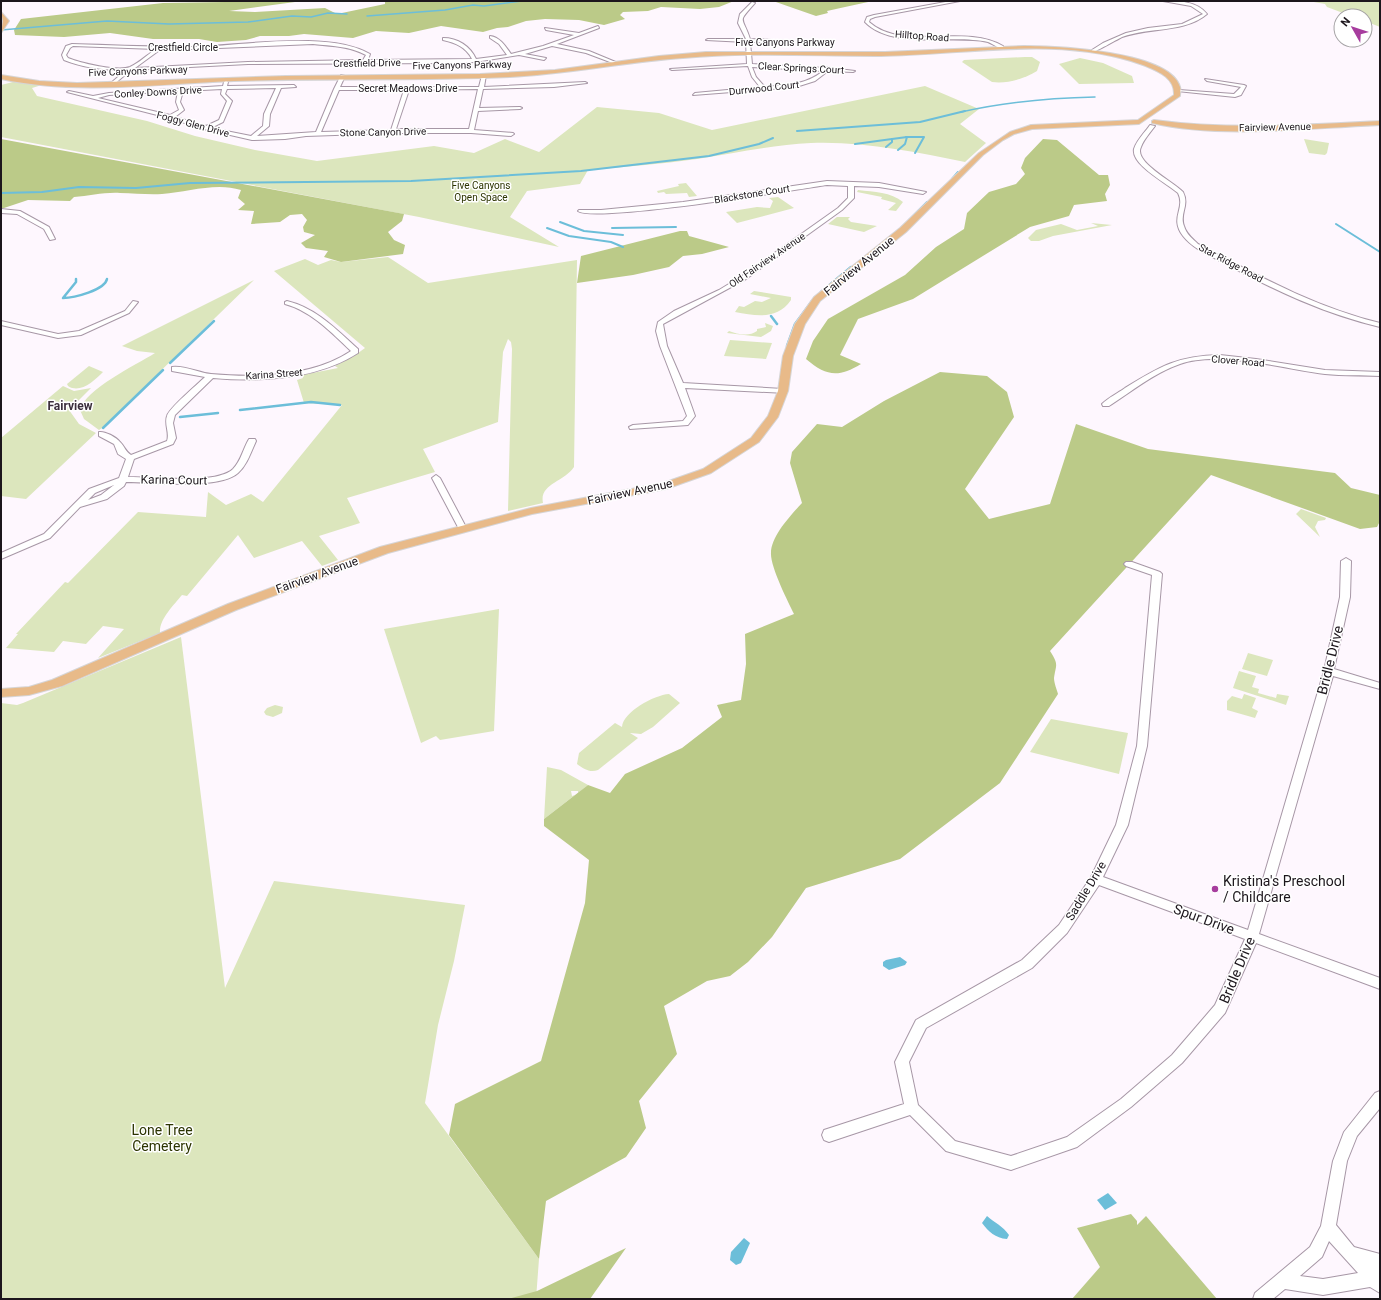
<svg xmlns="http://www.w3.org/2000/svg" width="1381" height="1300" viewBox="0 0 1381 1300" font-family="Roboto,sans-serif">
	<rect width="100%" height="100%" fill="#fef7fe"/>
	<g fill="#dce6bd">
		<path d="M1308,1H1380V27L1365,21V16H1351L1327,7L1325,4Z"/>
		<path d="M1025,57H1032L1040,62L1037,71C1024,79 1007,84 992,82L962,62L964,60Z"/>
		<path d="M1080,58L1103,63L1132,76L1134,83L1079,84L1059,64Z"/>
		<path d="M17,81L45,84L32,88L37,96L147,121L195,136L255,150L317,161L434,146L474,153L505,139L539,152L597,107L659,113L712,130L925,86L979,109L960,124L986,143L965,162C915,152 863,141 811,143C773,145 735,153 697,159C661,164 624,167 588,170L580,184L527,191L510,217L559,247L419,217L1,137V85Z"/>
		<path d="M1304,139L1329,143L1327,153L1325,155L1309,153Z"/>
		<path d="M686,183L697,196L689,197L687,193L666,194L664,192L658,193L657,191L679,186L678,184Z"/>
		<path d="M858,190C874,192 891,192 903,202L896,211L888,210L896,203L881,199L882,197L857,192Z"/>
		<path d="M778,197L794,208L737,223L726,212L757,207L770,208L773,201L769,198Z"/>
		<path d="M837,217H850L848,219L851,222L877,226L864,232L828,224Z"/>
		<path d="M1091,223L1112,225L1053,236L1039,241H1031L1028,238L1036,230L1061,224L1077,230L1098,226Z"/>
		<path d="M388,257L428,283L577,260L574,467C564,482 539,484 543,503L508,511L512,349L511,342L508,339L503,352L498,422L423,449L435,472L347,498L360,523L319,536L338,560L322,566L302,541L254,558L238,535L187,596L182,595C174,605 159,619 160,633L98,658L124,629L103,626L86,644L63,641L54,652L6,648L18,634H16L65,582L68,583L138,512L206,517L208,492L226,505L251,494L263,502L342,405L304,403L297,380L303,378L302,375L338,368L335,366L354,356L365,348L274,271L305,259L318,265L331,260L341,262Z"/>
		<path d="M254,280L102,428L99,430L84,419L80,410C85,389 136,365 155,353L137,351L122,346Z"/>
		<path d="M754,291L791,297V300C777,320 757,316 735,312L739,306L744,307L755,301L762,302L771,298L750,294Z"/>
		<path d="M765,323L773,326L771,331L761,337L727,333L729,331C737,334 749,337 757,331V329L766,327Z"/>
		<path d="M730,340L772,343L766,359L724,356Z"/>
		<path d="M89,366L103,372C94,381 80,394 68,386L67,384Z"/>
		<path d="M63,386L74,391L91,388L69,410L79,424L96,433L26,499L1,496V438Z"/>
		<path d="M1301,509L1326,518L1325,520L1318,521L1315,527L1320,537L1296,514Z"/>
		<path d="M499,609L494,731L440,740L436,736L421,743L384,629Z"/>
		<path d="M181,637L225,988L274,881L465,905L454,961L438,1025L425,1103L539,1259L536,1299H1V703L17,705L23,703Z"/>
		<path d="M1248,653L1273,660L1267,676L1242,669Z"/>
		<path d="M1239,671L1256,676L1252,687L1259,689L1258,693L1276,698L1277,694L1289,696L1286,705L1233,688Z"/>
		<path d="M669,694L680,703L653,727L641,734L630,733L638,738L598,770C590,773 584,769 577,764L579,753L615,723L622,727C623,712 654,695 669,694Z"/>
		<path d="M1244,694L1256,698L1252,708L1258,711L1255,718L1227,710V701L1232,696L1242,699Z"/>
		<path d="M275,705L283,707L282,713L273,717L266,715L264,712L267,708Z"/>
		<path d="M1051,719L1128,733L1119,774L1030,752Z"/>
		<path d="M547,767L561,770L588,785L578,793V791H571L572,796L575,795L544,819Z"/>
	</g>
	<g fill="#bbca88">
		<path d="M291,1L295,2L229,11L255,12L325,8L337,14L385,4V1H734L719,7L700,9L661,7L648,11L623,12L620,15L625,19L604,25L579,20L545,19L526,21L508,27L497,28L483,32L441,26L409,33L376,31L353,38L304,34L289,36H260L246,40L217,42L199,39H153L110,33L64,37L15,35L14,30L21,19L163,3Z"/>
		<path d="M773,1H873C857,4 842,8 827,11L828,13L816,16Z"/>
		<path d="M1,139L404,214L402,221L388,232L394,240L405,245L403,254L341,262L324,257L328,251L306,248L301,243L315,235L304,232L303,227L307,220L302,214L290,215L280,222L251,224L254,211L238,210L245,204L238,198L241,190C216,182 188,192 162,194C148,195 134,193 120,193C105,192 89,196 74,197L70,201L28,200L1,209Z"/>
		<path d="M1043,139L1057,140L1099,175H1108L1110,185L1105,194L1107,201L1074,205L1069,216L1030,227L913,299L858,319L840,355L861,364C838,378 826,376 806,359L813,341L828,319L905,275L936,247L964,229L967,213L989,192L1016,184L1025,174L1021,168L1025,158Z"/>
		<path d="M680,231H687L689,236L729,247L702,254L683,256L669,267L633,275L577,283L581,256Z"/>
		<path d="M940,372L987,376L1007,392L1014,417L965,489L989,519L1050,504L1076,424L1148,449L1335,473L1351,488L1380,495V521L1377,527L1360,529L1211,475L1050,651C1059,665 1056,664 1054,678C1054,683 1057,690 1058,694L1000,783L900,859L806,888L772,937L748,962L730,976L707,981L664,1006L677,1054L639,1101L646,1128L626,1157L546,1201L539,1259L449,1135L455,1104L541,1061L585,903L589,860L544,826V819L588,785L610,793L625,774L682,748L722,717L717,705L741,700L746,664L745,634L794,614C788,602 770,566 771,553C771,536 791,515 802,503L790,463L792,452L817,424L842,427L884,401Z"/>
		<path d="M1131,1214L1137,1221V1225L1146,1216L1217,1299H1072L1100,1267L1077,1228Z"/>
		<path d="M626,1248L590,1299H508L537,1291Z"/>
	</g>
	<g fill="#6cbed9">
		<path d="M900,957L907,962L905,965L889,970L883,966V962L886,960Z"/>
		<path d="M1108,1193L1117,1203L1105,1210L1097,1200Z"/>
		<path d="M987,1216C995,1223 1003,1226 1009,1235L1007,1239C995,1238 989,1232 982,1223Z"/>
		<path d="M744,1238L750,1243L741,1263L736,1265L730,1260L731,1252Z"/>
	</g>
	<g fill="none" stroke-linecap="round" stroke-linejoin="round">
		<g stroke="#6cbed9" stroke-width="1.5">
			<path d="M525,1H545"/>
			<path d="M367,16L445,10L473,5L484,6L522,1"/>
			<path d="M1,30L107,21L169,24L248,22L292,16L311,17L328,13L347,14"/>
			<path d="M961,112C1005,102 1049,98 1095,97"/>
		</g>
		<g stroke="#6cbed9" stroke-width="2">
			<path d="M797,131L920,122L965,111"/>
			<path d="M906,137H924L915,153"/>
			<path d="M855,144L892,139"/>
			<path d="M886,147L892,142V139L907,137L905,144L898,150"/>
			<path d="M952,179L958,172"/>
			<path d="M1,193L42,192L79,187L136,188L190,183L411,181L581,171L709,156L759,144L773,138"/>
			<path d="M909,220L927,202"/>
			<path d="M560,222L584,231L623,235"/>
			<path d="M1336,224L1380,252"/>
			<path d="M547,228L569,236L611,242L623,247"/>
			<path d="M612,228L676,227"/>
		</g>
		<g stroke="#6cbed9" stroke-width="2.5">
			<path d="M76,279V282L63,298C74,298 105,290 107,279"/>
			<path d="M821,292L851,267"/>
			<path d="M771,316L777,324"/>
			<path d="M787,346L795,324L812,301"/>
			<path d="M170,363L214,321"/>
			<path d="M240,410L311,402L340,405"/>
			<path d="M180,417L218,413"/>
			<path d="M103,428L163,370"/>
		</g>
		<g stroke="#a797a6" stroke-width="2">
			<g id="minor">
				<path d="M951,1H960L875,17L870,19L869,22C903,52 964,23 1003,46V48C997,48 993,44 988,42C984,41 978,40 973,40C941,37 889,47 865,22L867,17L874,15Z"/>
				<path d="M1163,1C1179,1 1197,1 1207,14C1185,33 1149,27 1122,37C1116,40 1096,52 1092,52V50L1103,43L1126,33L1148,28L1182,24L1203,14L1191,6Z"/>
				<path d="M752,2L755,3C736,24 743,16 750,39L791,41L789,42H750L752,64L825,68L828,67L830,68L855,71L853,72L828,71L815,81L796,87L693,95L695,93L760,87L752,77L748,66L672,70L670,69L747,64L746,42L706,40L708,39H746L738,23L740,14ZM752,67L823,71C806,85 786,85 765,87L756,77Z"/>
				<path d="M598,26L599,28L557,44L589,51L618,63V65L586,53L552,46L525,54L546,58L544,60L519,55L475,62L453,63L248,64L131,70L113,85L111,83L126,70C104,70 84,68 64,60L62,55L66,46L72,44C112,45 153,47 193,47C241,46 328,30 370,54L368,60L472,59C466,47 456,43 443,40V38C458,38 470,46 476,59L507,55L499,44L490,38V36C500,37 506,47 511,54L543,46L574,35L546,30L545,28L579,33ZM313,44C332,46 349,46 366,55L363,60L248,62L135,68L161,49H194ZM73,46L156,49C147,55 139,63 130,67C118,72 80,63 68,58L66,55L70,48Z"/>
				<path d="M484,74L486,75L484,87L585,82L587,83L554,87L483,89L479,108L520,107L522,108L520,109L478,111L474,130L513,133L514,134L511,136L471,133H393L306,136L285,139L252,140L204,129L169,118L67,92L69,91L93,96L109,93L223,86L224,82L226,81L228,82L227,86L294,85L296,87L281,88L270,114L269,126L257,136L316,132L334,89L341,75L345,76L340,87H479L482,75ZM276,88L264,114L263,126L251,136L211,128L223,122L232,101L225,94L227,89ZM222,89L221,94L227,101L219,120L206,126L175,117L184,110L180,102L183,91ZM478,89L469,129H396L409,90ZM339,90H404L391,130L321,132ZM178,91L176,102L179,110L170,115L98,98L109,95Z"/>
				<path d="M1205,79L1244,85L1246,86L1241,95L1235,97L1177,91L1179,90L1234,94L1241,87L1207,81Z"/>
				<path d="M1150,125L1155,126C1150,133 1144,139 1141,147C1133,162 1174,182 1183,192C1190,206 1179,213 1184,226C1186,234 1193,239 1198,244C1257,275 1314,307 1380,323V327C1325,314 1276,291 1226,264C1211,256 1193,249 1183,236C1169,217 1186,209 1178,193C1167,183 1131,165 1134,149C1136,141 1146,131 1150,125Z"/>
				<path d="M827,181L879,183L926,192L923,194L879,187L854,186V198L842,210L746,279L663,324L667,346L683,383L783,389H786V393L685,388L695,416L688,425L630,429L629,427L633,425L683,421L687,416L660,346L656,331L658,322L674,311L719,290L742,276L838,208L848,198V186L827,185C794,190 595,223 578,211L579,210H601L683,202Z"/>
				<path d="M1,209L20,211L49,227L55,239L50,240L44,229L17,214L1,213Z"/>
				<path d="M133,301L138,302L129,313L81,335L58,338L1,325V321L58,334L79,331L125,311Z"/>
				<path d="M287,301C316,308 336,329 358,349V353C316,380 261,382 213,378L175,415L173,423L176,438L173,444L134,459L128,477C152,477 216,485 233,469C241,461 243,449 249,439H255L256,441C251,452 247,465 238,473C219,490 152,482 126,482L124,486L107,499L80,507L50,538L1,559V553L44,534L89,489L119,478L126,459L118,454L114,444L99,436V432C105,431 116,437 120,442C125,447 125,451 131,455L167,441C170,433 164,424 167,416C169,408 198,384 205,377L172,371V367C184,365 199,373 211,374C257,378 312,377 351,351C331,332 311,311 285,304V302ZM114,485L101,495L88,500L95,493Z"/>
				<path d="M1220,355L1256,359L1325,370L1380,372V376C1362,375 1343,376 1325,374C1285,369 1218,350 1180,364C1154,373 1132,391 1109,406H1103L1102,404C1108,398 1118,393 1125,388C1161,366 1177,356 1220,355Z"/>
				<path d="M436,475L440,478L467,529L466,531H460L459,529L432,478Z"/>
				<path d="M1346,558L1351,561L1350,597L1334,669L1380,683V689L1333,676L1259,934L1380,978V989L1256,943L1225,1013L1182,1063L1131,1107L1077,1147L1011,1170L946,1151L910,1115L829,1142L824,1140L822,1135L824,1130L904,1104L895,1062L916,1020L1022,960L1059,925L1091,877L1116,825L1137,746L1152,575L1126,566L1124,564L1126,562H1132L1160,572L1162,574L1147,746L1128,825L1103,877L1248,930L1324,671L1340,597L1341,561ZM1099,885L1245,939L1215,1005L1172,1055L1121,1099L1067,1137L1011,1156L955,1141L918,1105L909,1062L926,1028L1032,968L1067,933Z"/>
				<path d="M1380,1091V1108L1357,1136L1347,1161L1336,1225L1354,1247L1380,1254V1293L1370,1287L1323,1295L1285,1289L1273,1299H1253L1255,1293L1310,1247L1321,1226L1333,1161L1344,1132L1375,1093ZM1329,1241L1358,1273L1323,1279L1300,1276L1322,1257Z"/>
			</g>
		</g>
		<g stroke="#d6d5d6" stroke-width="2">
			<g id="major">
				<path d="M1,12L9,21L1,33L3,21Z"/>
				<path d="M1024,46C1055,46 1170,51 1180,87C1181,89 1180,93 1180,96L1139,124L1032,129L1014,134L1003,140L983,155L906,232L820,301L805,324L793,356L788,391L778,417L759,442L711,473L666,489L532,514L388,553L236,610L62,686L29,695L1,697V689L29,687L52,680L228,604L380,547L531,508L663,483L703,469L751,438L768,416L778,391L783,356L795,324L814,297L900,228L979,153L1010,132L1031,125L1138,120L1174,95C1175,77 1157,71 1143,65C1060,35 966,55 881,56C815,56 749,52 683,58C625,62 568,74 510,77C418,81 326,78 234,81C158,84 76,95 1,79V75L39,81L77,83L286,76L480,74L555,70L659,56L706,52H885Z"/>
				<path d="M1154,120C1229,130 1304,125 1380,121V125C1310,128 1220,139 1152,123V121Z"/>
			</g>
		</g>
		<use href="#minor" fill="#fff" fill-rule="evenodd"/>
		<use href="#major" fill="#e8ba89" fill-rule="evenodd"/>
	</g>
	<circle fill="#a73d9e" stroke="#fff" stroke-width="1.5" cx="1215" cy="889" r="4"/>
	<g text-anchor="middle" dominant-baseline="central" stroke-width="3" stroke-linejoin="round" paint-order="stroke">
		<g font-size="10" fill="#1c161c" stroke="#fff">
			<text transform="translate(922 36) rotate(4)">Hilltop Road</text>
			<text x="785" y="42">Five Canyons Parkway</text>
			<text x="183" y="47">Crestfield Circle</text>
			<text transform="translate(367 63) rotate(-1)">Crestfield Drive</text>
			<text transform="translate(462 65) rotate(-1)">Five Canyons Parkway</text>
			<text transform="translate(801 68) rotate(3)">Clear Springs Court</text>
			<text transform="translate(138 71) rotate(-2)">Five Canyons Parkway</text>
			<text x="408" y="88">Secret Meadows Drive</text>
			<text transform="translate(764 88) rotate(-6)">Durrwood Court</text>
			<text transform="translate(158 92) rotate(-3)">Conley Downs Drive</text>
			<text transform="translate(193 124) rotate(15)">Foggy Glen Drive</text>
			<text transform="translate(1275 127) rotate(-1)">Fairview Avenue</text>
			<text transform="translate(383 132) rotate(-1)">Stone Canyon Drive</text>
			<text transform="translate(752 194) rotate(-9)">Blackstone Court</text>
			<text transform="translate(767 260) rotate(-34)">Old Fairview Avenue</text>
			<text transform="translate(1231 263) rotate(28)">Star Ridge Road</text>
			<text transform="translate(1238 361) rotate(5)">Clover Road</text>
			<text transform="translate(274 374) rotate(-4)">Karina Street</text>
		</g>
		<g font-size="10" fill="#2c3401" stroke="#fff">
			<text x="481" y="185">Five Canyons<tspan x="481" dy="12">Open Space</tspan></text>
		</g>
		<g font-size="12" fill="#1c161c" stroke="#fff">
			<text transform="translate(859 266) rotate(-39)">Fairview Avenue</text>
			<text transform="translate(174 480) rotate(1)">Karina Court</text>
			<text transform="translate(630 492) rotate(-12)">Fairview Avenue</text>
			<text transform="translate(317 575) rotate(-20)">Fairview Avenue</text>
			<text transform="translate(1086 891) rotate(-59)">Saddle Drive</text>
		</g>
		<g font-size="12" font-weight="bold" fill="#3b2f3c" stroke="#fff">
			<text x="70" y="406">Fairview</text>
		</g>
		<g font-size="14" fill="#1c161c" stroke="#fff">
			<text transform="translate(1330 660) rotate(-76)">Bridle Drive</text>
			<text transform="translate(1204 919) rotate(20)">Spur Drive</text>
			<text transform="translate(1237 970) rotate(-67)">Bridle Drive</text>
		</g>
		<g font-size="14" fill="#1c161c" stroke="#fff" text-anchor="start">
			<text x="1223" y="881">Kristina's Preschool<tspan x="1223" dy="16">/ Childcare</tspan></text>
		</g>
		<g font-size="14" fill="#2c3401" stroke="#fff">
			<text x="162" y="1130">Lone Tree<tspan x="162" dy="16">Cemetery</tspan></text>
		</g>
	</g>
	<rect width="1381" height="1300" fill="none" stroke="#1c161c" stroke-width="4"/>
	<g transform="translate(1353 28) rotate(309)"><circle r="19" fill="#ffffff" stroke="#a4a2a4"/>
	<path d="M0-3L7 15L0 10L-7 15Z" fill="#a73d9e"/>
	<text y="-6" font-size="11" font-weight="bold" text-anchor="middle" fill="#1c161c">N</text>
	</g>
</svg>
